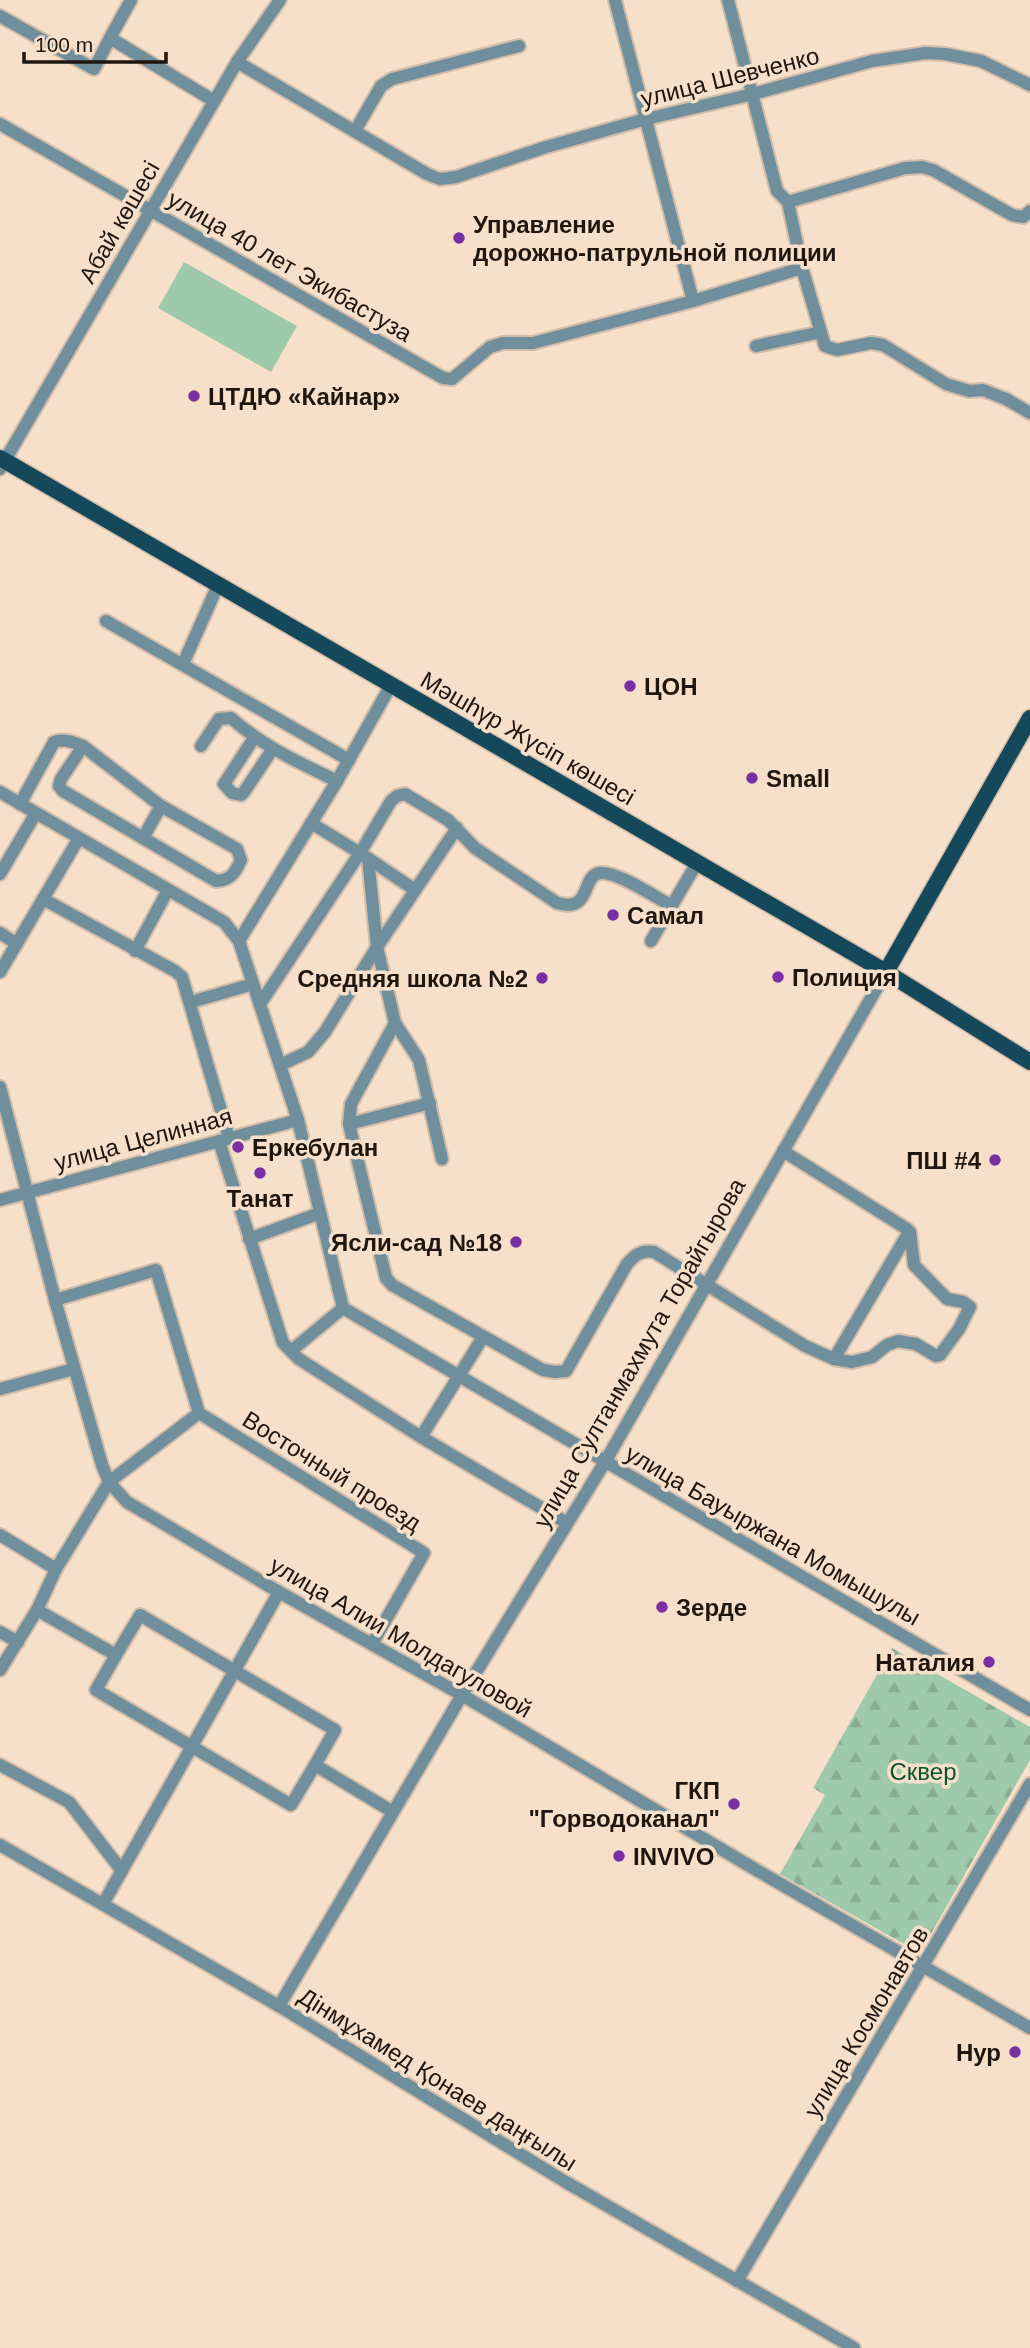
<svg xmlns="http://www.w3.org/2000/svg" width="1030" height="2348" viewBox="0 0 1030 2348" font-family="Arial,sans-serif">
	<defs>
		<pattern id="forest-firs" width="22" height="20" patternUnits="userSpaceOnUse" patternTransform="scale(1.75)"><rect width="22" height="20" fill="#9ec9ab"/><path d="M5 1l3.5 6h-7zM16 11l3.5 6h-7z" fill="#88ac92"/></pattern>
	</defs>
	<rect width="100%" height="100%" fill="#f7e0ca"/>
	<path fill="url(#forest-firs)" d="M892,1648L1030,1727V1760L920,1953L780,1874L825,1795L813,1788Z"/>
	<path fill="#9ec9ab" d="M184,262L297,326L271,372L158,308Z"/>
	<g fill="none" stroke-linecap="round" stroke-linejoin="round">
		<g stroke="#d0bca8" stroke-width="16">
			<g id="minor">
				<path d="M615,0L693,301"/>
				<path d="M728,0L777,191L788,202L802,268L825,346L837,350L871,343L883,345L946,384L969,391L983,390L1006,399L1030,413"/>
				<path d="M0,16L94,69L110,38L214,101"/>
				<path d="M110,38L131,0"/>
				<path d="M237,62L427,174L440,179L456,177L546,147L646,119L753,94L872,61L926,53L945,54L981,61L1030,85"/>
				<path d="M0,124L443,378L452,379L490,347L503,343H533L693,301L802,268"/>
				<path d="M355,131L381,86L392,79L519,46"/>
				<path d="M788,202L905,168L922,167L933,170L1012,215L1023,217L1030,211"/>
				<path d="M756,346L821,332"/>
				<path d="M0,469L237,62L280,0"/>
				<path d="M106,621L349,760"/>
				<path d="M183,664L218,585"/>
				<path d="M254,738L224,784L232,793L241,795L244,792L272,750"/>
				<path d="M201,746L219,719L231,718C264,747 298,762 337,781"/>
				<path d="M0,792L224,922L239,941L298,1120L343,1308L1030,1710"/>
				<path d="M20,804L54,742C63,738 74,742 83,746L161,806L237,849L241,860C235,873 231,880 216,881L63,791L59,786L61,779L83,746"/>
				<path d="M311,823L360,853L391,801L397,796L405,794L448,820L475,848L557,903C593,913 580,876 600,873C617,871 655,897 670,905"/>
				<path d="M143,838L161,806"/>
				<path d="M368,858L377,947L395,1023L351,1104L349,1124L386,1278L392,1285L543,1370L555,1372L566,1371L627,1264C635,1255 641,1250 654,1252L805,1346L834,1359L852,1362L872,1357L887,1345L898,1341L916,1344L936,1356L940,1355L959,1329L970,1307L963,1302L947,1299L914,1265L910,1232L907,1229L783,1151"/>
				<path d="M0,874L36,813"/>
				<path d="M43,899L175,971L182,977L229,1138"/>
				<path d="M0,933L17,944"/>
				<path d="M239,941L337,781L391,685"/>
				<path d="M651,941L697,863"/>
				<path d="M135,951L168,890"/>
				<path d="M0,972L79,838"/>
				<path d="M191,1002L253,984"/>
				<path d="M260,1004L360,853L415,890"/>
				<path d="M395,1023L419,1060L442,1159"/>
				<path d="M280,1065L308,1052L325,1032L377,947L457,828"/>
				<path d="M0,1087L55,1300L102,1465L109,1482L127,1502L279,1592L462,1695L753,1868L1030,2028"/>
				<path d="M349,1124L430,1103"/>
				<path d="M219,1141L283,1343L299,1359L421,1437L567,1523"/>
				<path d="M0,1200L298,1120"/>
				<path d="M249,1239L320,1213"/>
				<path d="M291,1351L343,1308"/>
				<path d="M834,1359L909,1232"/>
				<path d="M0,1389L74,1369"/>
				<path d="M199,1413L424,1553L372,1644"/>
				<path d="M421,1437L483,1337"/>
				<path d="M0,1535L56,1569"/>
				<path d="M37,1610L116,1655L96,1690L291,1805L315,1765L393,1812"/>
				<path d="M0,1632L18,1642"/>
				<path d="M116,1655L140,1615L335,1730L315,1765"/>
				<path d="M0,1670L37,1610L56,1569L109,1482L199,1413L156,1270L55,1300"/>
				<path d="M0,1765L69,1802L122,1871"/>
				<path d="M0,1845L279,2006L564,2181L854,2348"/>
				<path d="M103,1904L279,1592"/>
				<path d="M279,2006L462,1695L605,1462L886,972"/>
				<path d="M737,2281L1030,1784"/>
			</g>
		</g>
		<g stroke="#d0bca8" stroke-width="19">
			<g id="major">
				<path d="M0,458L886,972L1030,1062"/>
				<path d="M886,972L1030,718"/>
			</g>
		</g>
		<use href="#minor" stroke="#708f9d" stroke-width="12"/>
		<use href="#major" stroke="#16485b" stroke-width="16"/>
	</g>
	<g fill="#7930a2" stroke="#f7e0ca" stroke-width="2.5">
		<circle cx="459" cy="238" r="7"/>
		<circle cx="194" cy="396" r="7"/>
		<circle cx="630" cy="686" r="7"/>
		<circle cx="752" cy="778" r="7"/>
		<circle cx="613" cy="915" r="7"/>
		<circle cx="778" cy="977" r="7"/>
		<circle cx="542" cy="978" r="7"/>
		<circle cx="238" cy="1147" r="7"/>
		<circle cx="995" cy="1160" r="7"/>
		<circle cx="260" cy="1173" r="7"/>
		<circle cx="516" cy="1242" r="7"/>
		<circle cx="662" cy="1607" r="7"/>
		<circle cx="989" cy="1662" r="7"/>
		<circle cx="734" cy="1804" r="7"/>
		<circle cx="619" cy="1856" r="7"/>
		<circle cx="1015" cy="2052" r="7"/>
	</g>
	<g text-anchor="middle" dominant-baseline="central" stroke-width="7" stroke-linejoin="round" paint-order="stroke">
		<g font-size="24" fill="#1f170f" stroke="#f7e0ca">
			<text transform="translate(730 77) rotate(-14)">улица Шевченко</text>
			<text transform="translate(119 222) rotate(-60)">Абай көшесі</text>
			<text transform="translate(290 266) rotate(30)">улица 40 лет Экибастуза</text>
			<text transform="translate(528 738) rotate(30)">Мәшһүр Жүсіп көшесі</text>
			<text transform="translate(143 1139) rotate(-15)">улица Целинная</text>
			<text transform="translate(639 1353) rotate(-60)">улица Султанмахмута Торайгырова</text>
			<text transform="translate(332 1471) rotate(32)">Восточный проезд</text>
			<text transform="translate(773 1535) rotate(30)">улица Бауыржана Момышулы</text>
			<text transform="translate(401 1637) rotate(30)">улица Алии Молдагуловой</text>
			<text transform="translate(866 2022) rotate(-59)">улица Космонавтов</text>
			<text transform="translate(438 2079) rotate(32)">Дінмұхамед Қонаев даңғылы</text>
		</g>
		<g font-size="24" font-weight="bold" fill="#1f170f" stroke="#f7e0ca" text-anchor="start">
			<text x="473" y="224">Управление<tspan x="473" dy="28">дорожно-патрульной полиции</tspan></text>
			<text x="208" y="396">ЦТДЮ «Кайнар»</text>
			<text x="644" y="686">ЦОН</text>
			<text x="766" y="778">Small</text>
			<text x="627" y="915">Самал</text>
			<text x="792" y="977">Полиция</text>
			<text x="528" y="978" text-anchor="end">Средняя школа №2</text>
			<text x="252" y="1147">Еркебулан</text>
			<text x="981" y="1160" text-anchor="end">ПШ #4</text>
			<text x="260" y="1198" text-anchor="middle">Танат</text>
			<text x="502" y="1242" text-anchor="end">Ясли-сад №18</text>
			<text x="676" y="1607">Зерде</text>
			<text x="975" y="1662" text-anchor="end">Наталия</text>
			<text x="720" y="1790" text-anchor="end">ГКП<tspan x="720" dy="28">"Горводоканал"</tspan></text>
			<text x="633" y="1856">INVIVO</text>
			<text x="1001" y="2052" text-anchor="end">Нур</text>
		</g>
		<g font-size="24" fill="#06552e" stroke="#f7e0ca">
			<text x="923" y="1771">Сквер</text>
		</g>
	</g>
	<path d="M24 52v10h142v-10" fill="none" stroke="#1f170f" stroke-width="3.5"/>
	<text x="35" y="52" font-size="21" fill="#1f170f" stroke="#f7e0ca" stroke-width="5" paint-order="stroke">100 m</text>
</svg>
